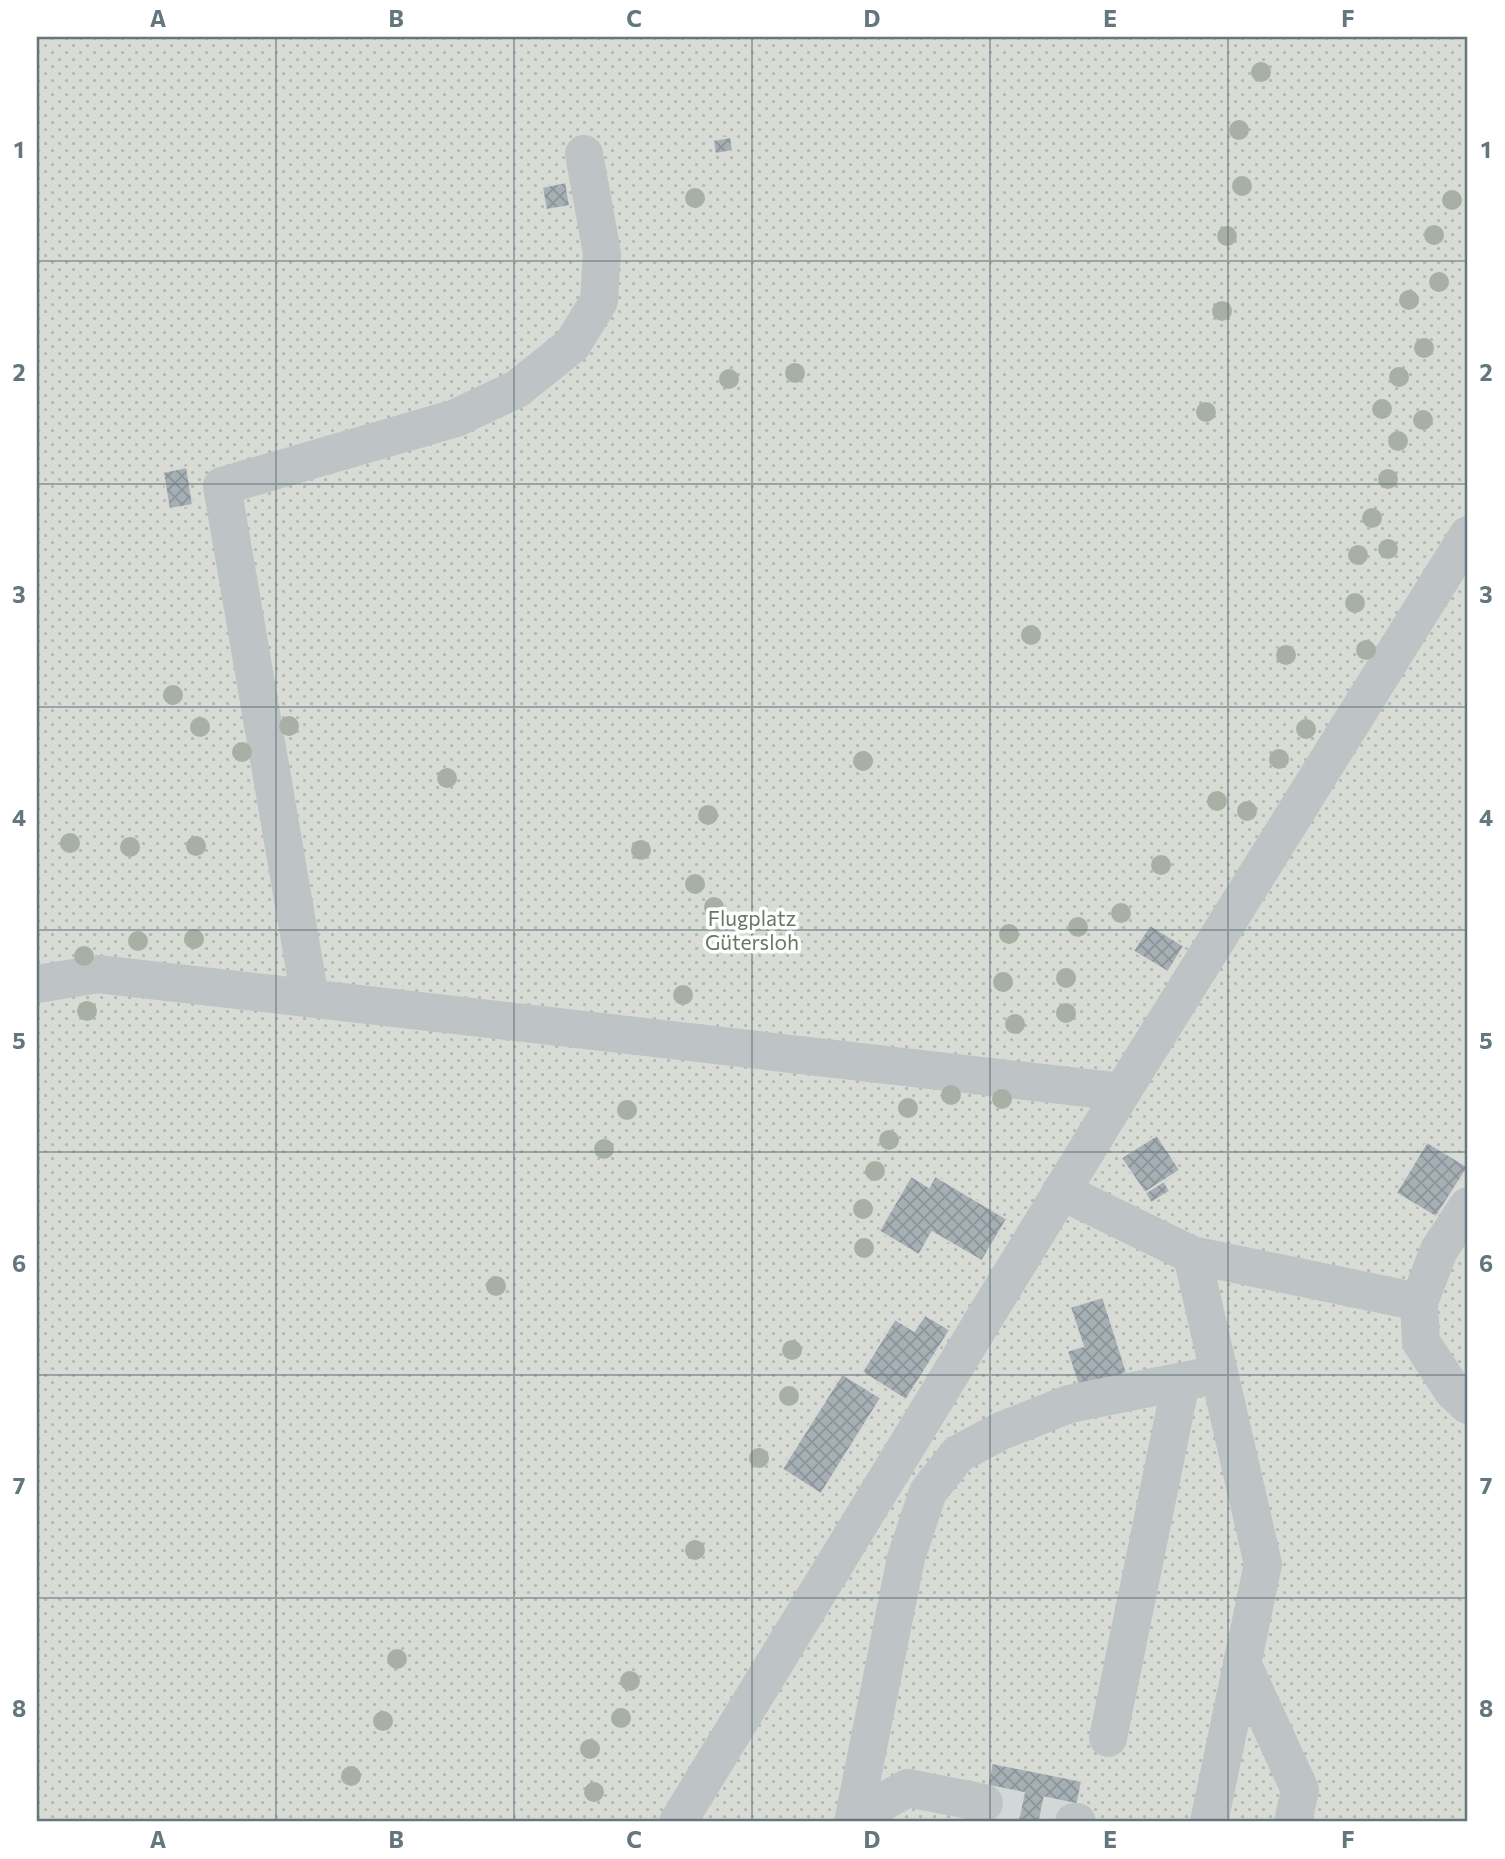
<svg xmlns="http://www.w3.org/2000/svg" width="1505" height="1859" viewBox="0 0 1505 1859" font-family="Commissioner,sans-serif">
	<defs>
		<pattern id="park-dots" width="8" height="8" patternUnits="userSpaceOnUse" patternTransform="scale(1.75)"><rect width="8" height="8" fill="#d8dcd4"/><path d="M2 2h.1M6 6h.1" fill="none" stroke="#b3b7b1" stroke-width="1.8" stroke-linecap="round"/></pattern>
		<pattern id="building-cross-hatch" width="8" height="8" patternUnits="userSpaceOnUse" patternTransform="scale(1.75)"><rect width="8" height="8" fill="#a6b0b4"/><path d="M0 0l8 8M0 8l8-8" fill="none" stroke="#8b9498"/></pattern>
	</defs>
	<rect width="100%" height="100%" fill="#f7f7f5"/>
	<rect fill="url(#park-dots)" x="37" y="37" width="1431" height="1785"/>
	<g fill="url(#building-cross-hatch)" stroke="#d9d9d7" stroke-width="2">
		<path d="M731,137L733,151L715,154L713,140Z"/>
		<path d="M566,182L570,206L546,210L542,187Z"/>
		<path d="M187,467L193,505L169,509L163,472Z"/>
		<path d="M1150,925L1184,946L1168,972L1133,951Z"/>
		<path d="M1157,1135L1180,1170L1145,1193L1121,1158Z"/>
		<path d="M1427,1142L1468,1167L1436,1217L1396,1193Z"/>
		<path d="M911,1176L929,1187L935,1176L1007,1219L982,1261L932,1232L919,1255L879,1231Z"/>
		<path d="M1164,1181L1170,1191L1151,1203L1145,1193Z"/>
		<path d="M1103,1297L1127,1373L1079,1388L1067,1351L1083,1346L1070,1307Z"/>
		<path d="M925,1315L950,1330L906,1400L862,1372L895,1319L914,1331Z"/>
		<path d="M842,1374L881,1398L821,1494L782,1469Z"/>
		<path d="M992,1763L1082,1781L1074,1822H980Z"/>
	</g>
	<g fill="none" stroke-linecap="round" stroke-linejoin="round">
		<path stroke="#d2d7d7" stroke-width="38" stroke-dasharray="38 19" stroke-linecap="butt" d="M984,1803L1074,1822"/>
		<g stroke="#bec4c6" stroke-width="38">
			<path d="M37,984L98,974L1122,1092"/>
			<path d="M310,998L222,486L456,418L517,389L572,345L599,301L602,253L584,154"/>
			<path d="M1061,1191L1192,1255L1419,1302"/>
			<path d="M1468,1206L1439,1250L1419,1302L1421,1342L1453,1391L1468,1405"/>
			<path d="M1192,1255L1263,1564L1209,1822"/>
			<path d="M1242,1663L1300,1790L1293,1822"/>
			<path d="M1108,1738L1181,1382"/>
			<path d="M855,1817L908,1788L984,1803"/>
			<path d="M678,1822L1122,1092L1468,535"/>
			<path d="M853,1822L906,1558L928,1492L958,1454L1001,1431L1069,1404L1219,1374"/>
			<path d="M1074,1822H1077"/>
		</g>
	</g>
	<g fill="#a8b0a5">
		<circle cx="1261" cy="72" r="10"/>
		<circle cx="1239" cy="130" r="10"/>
		<circle cx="1242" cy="186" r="10"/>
		<circle cx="695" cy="198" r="10"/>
		<circle cx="1452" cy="200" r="10"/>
		<circle cx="1434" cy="235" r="10"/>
		<circle cx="1227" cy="236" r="10"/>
		<circle cx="1439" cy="282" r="10"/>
		<circle cx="1409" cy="300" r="10"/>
		<circle cx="1222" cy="311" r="10"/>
		<circle cx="1424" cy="348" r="10"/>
		<circle cx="795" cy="373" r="10"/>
		<circle cx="1399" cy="377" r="10"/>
		<circle cx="729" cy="379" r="10"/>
		<circle cx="1382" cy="409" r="10"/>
		<circle cx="1206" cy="412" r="10"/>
		<circle cx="1423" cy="420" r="10"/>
		<circle cx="1398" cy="441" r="10"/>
		<circle cx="1388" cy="479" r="10"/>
		<circle cx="1372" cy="518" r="10"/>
		<circle cx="1388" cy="549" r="10"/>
		<circle cx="1358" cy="555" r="10"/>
		<circle cx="1355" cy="603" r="10"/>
		<circle cx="1031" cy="635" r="10"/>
		<circle cx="1366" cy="650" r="10"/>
		<circle cx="1286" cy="655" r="10"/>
		<circle cx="173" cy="695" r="10"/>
		<circle cx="289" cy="726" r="10"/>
		<circle cx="200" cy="727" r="10"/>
		<circle cx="1306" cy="729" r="10"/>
		<circle cx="242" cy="752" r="10"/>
		<circle cx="1279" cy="759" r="10"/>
		<circle cx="863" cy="761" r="10"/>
		<circle cx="447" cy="778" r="10"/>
		<circle cx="1217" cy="801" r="10"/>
		<circle cx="1247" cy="811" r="10"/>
		<circle cx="708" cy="815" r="10"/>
		<circle cx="70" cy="843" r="10"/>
		<circle cx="196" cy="846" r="10"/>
		<circle cx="130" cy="847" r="10"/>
		<circle cx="641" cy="850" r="10"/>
		<circle cx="1161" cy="865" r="10"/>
		<circle cx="695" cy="884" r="10"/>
		<circle cx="714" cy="907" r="10"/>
		<circle cx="1121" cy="913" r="10"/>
		<circle cx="1078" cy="927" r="10"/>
		<circle cx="1009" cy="934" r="10"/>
		<circle cx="194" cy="939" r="10"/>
		<circle cx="138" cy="941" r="10"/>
		<circle cx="84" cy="956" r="10"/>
		<circle cx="1066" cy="978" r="10"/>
		<circle cx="1003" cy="982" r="10"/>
		<circle cx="683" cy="995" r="10"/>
		<circle cx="87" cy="1011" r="10"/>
		<circle cx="1066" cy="1013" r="10"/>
		<circle cx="1015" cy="1024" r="10"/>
		<circle cx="951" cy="1095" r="10"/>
		<circle cx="1002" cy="1099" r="10"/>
		<circle cx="908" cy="1108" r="10"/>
		<circle cx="627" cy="1110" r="10"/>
		<circle cx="889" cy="1140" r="10"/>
		<circle cx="604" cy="1149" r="10"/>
		<circle cx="875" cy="1171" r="10"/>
		<circle cx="863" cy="1209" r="10"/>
		<circle cx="864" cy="1248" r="10"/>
		<circle cx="496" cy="1286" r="10"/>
		<circle cx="792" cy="1350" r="10"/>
		<circle cx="789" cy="1396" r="10"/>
		<circle cx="759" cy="1458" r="10"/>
		<circle cx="695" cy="1550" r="10"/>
		<circle cx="397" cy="1659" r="10"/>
		<circle cx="630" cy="1681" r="10"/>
		<circle cx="621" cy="1718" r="10"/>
		<circle cx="383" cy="1721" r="10"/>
		<circle cx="590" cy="1749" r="10"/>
		<circle cx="351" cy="1776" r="10"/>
		<circle cx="594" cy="1792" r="10"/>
	</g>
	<path fill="none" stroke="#64767e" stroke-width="2" stroke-opacity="0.55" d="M276,37V1822M514,37V1822M752,37V1822M990,37V1822M1228,37V1822M37,261H1468M37,484H1468M37,707H1468M37,930H1468M37,1152H1468M37,1375H1468M37,1598H1468"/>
	<g text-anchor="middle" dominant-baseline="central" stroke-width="7" stroke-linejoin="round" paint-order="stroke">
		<g font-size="21" fill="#687663" stroke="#fff">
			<text x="752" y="917">Flugplatz<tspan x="752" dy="24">Gütersloh</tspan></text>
		</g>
	</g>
	<rect width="1505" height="1859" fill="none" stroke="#ffffff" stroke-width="77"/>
	<rect x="38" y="38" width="1428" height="1782" fill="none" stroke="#64767e" stroke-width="2.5"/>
	<g font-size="23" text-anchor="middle" font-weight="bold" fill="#64767e">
		<text x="158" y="27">A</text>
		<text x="396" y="27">B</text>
		<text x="634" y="27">C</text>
		<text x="872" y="27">D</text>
		<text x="1110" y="27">E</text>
		<text x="1348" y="27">F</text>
		<text x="19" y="158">1</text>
		<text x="1486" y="158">1</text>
		<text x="19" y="381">2</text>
		<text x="1486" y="381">2</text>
		<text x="19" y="603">3</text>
		<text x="1486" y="603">3</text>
		<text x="19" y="826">4</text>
		<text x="1486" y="826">4</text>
		<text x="19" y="1049">5</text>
		<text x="1486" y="1049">5</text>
		<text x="19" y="1272">6</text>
		<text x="1486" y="1272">6</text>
		<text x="19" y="1494">7</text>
		<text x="1486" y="1494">7</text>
		<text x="19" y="1717">8</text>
		<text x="1486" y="1717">8</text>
		<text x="158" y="1848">A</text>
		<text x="396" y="1848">B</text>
		<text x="634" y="1848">C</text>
		<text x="872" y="1848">D</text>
		<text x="1110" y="1848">E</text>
		<text x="1348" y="1848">F</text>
	</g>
</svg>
